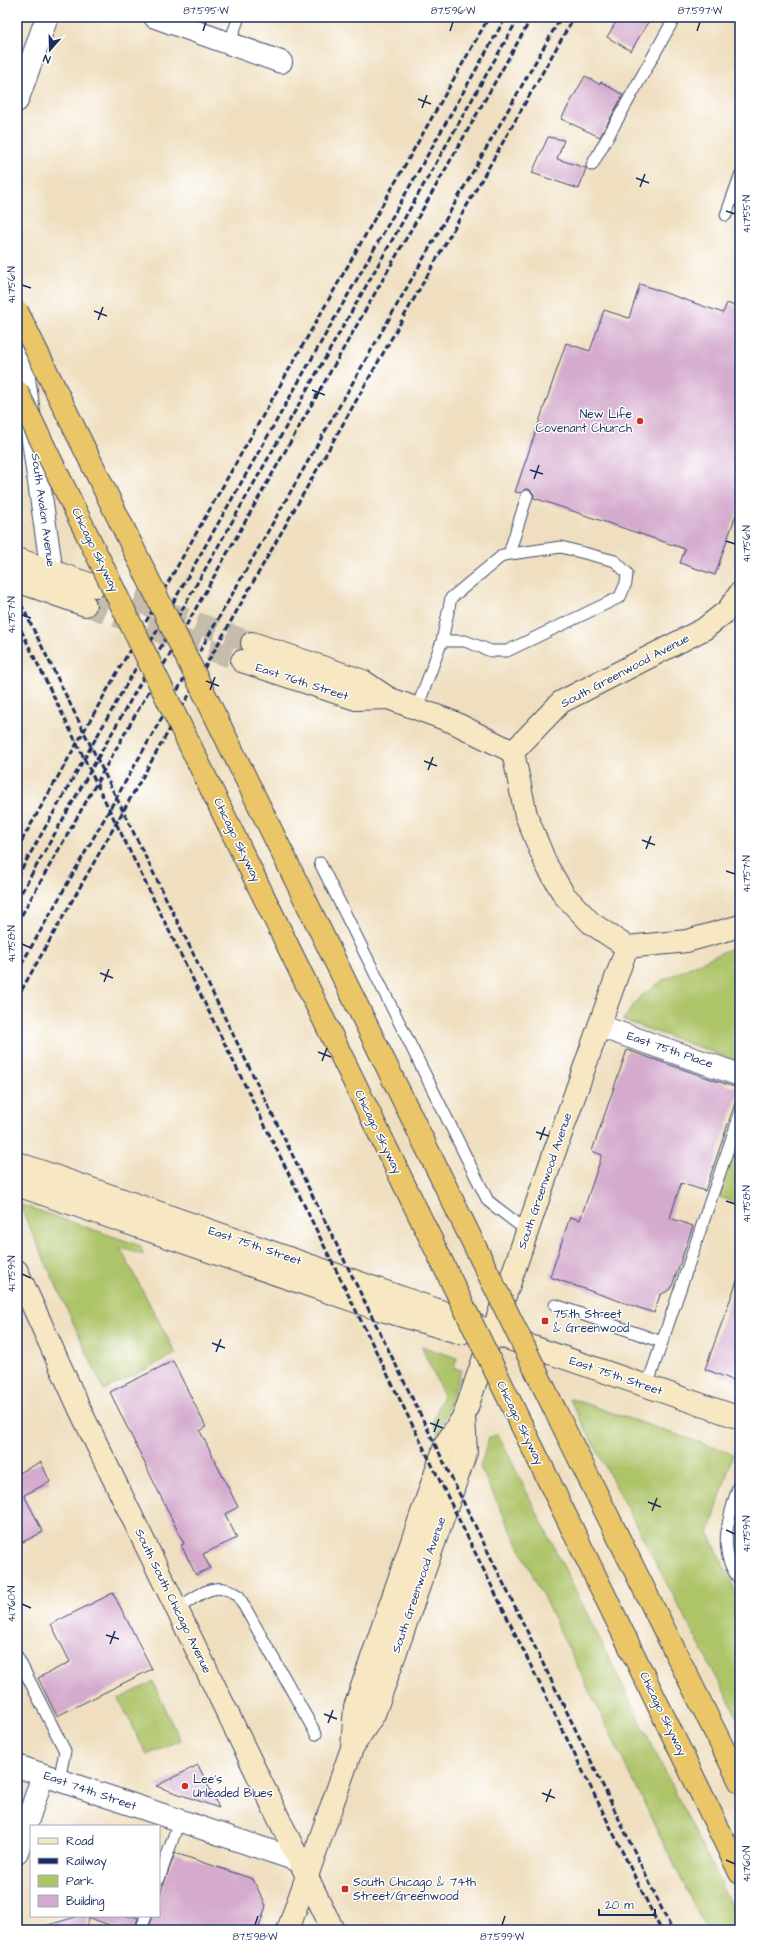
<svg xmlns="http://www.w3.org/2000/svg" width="757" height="1947" viewBox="0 0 757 1947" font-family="'Architects Daughter',sans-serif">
	<rect width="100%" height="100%" fill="#fff"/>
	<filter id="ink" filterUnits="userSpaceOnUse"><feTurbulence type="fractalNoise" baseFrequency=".025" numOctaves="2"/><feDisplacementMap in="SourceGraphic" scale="8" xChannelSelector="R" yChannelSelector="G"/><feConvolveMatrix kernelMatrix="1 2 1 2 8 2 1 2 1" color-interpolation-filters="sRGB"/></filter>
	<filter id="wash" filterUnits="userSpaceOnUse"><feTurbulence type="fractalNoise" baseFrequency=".012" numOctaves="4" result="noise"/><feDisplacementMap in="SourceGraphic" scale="16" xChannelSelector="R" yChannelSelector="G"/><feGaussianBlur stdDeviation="0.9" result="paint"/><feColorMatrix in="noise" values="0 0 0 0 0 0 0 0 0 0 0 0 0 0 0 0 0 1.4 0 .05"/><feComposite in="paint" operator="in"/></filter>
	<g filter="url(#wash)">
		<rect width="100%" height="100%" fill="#efdfc0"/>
		<g fill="#aec469" stroke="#647a64">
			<path d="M740,944V1062L623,1020L639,998L663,980Z"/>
			<path d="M740,1134V1204L719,1197Z"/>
			<path d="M19,1204L141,1246L143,1255L120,1248L176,1354L104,1390Z"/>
			<path d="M421,1346L457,1358L454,1368L461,1370L439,1435L433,1423L443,1394Z"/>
			<path d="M569,1398L733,1454L709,1534L740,1601V1722Z"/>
			<path d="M498,1434L740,1923V1930H706L480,1467L489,1438Z"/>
			<path d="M153,1682L180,1740L147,1755L119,1699Z"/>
		</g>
		<g id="blocks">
			<g fill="#d4aacd">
				<path d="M619,17H651L631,51L607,37Z"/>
				<path d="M585,76L599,84L601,82L623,95L600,137L561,119Z"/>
				<path d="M548,137L564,140L557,159L586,168L579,189L532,173Z"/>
				<path d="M640,284L723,313L727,303L740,308V503L715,575L680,563L685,549L534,498V494L529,489H525L521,493L515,492L566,343L590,351L604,310L629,318Z"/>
				<path d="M627,1050L740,1089L705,1191L681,1183L670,1218L693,1226L671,1289L660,1295L654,1313L550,1277L570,1217L580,1220L602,1155L592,1151Z"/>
				<path d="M738,1278H740V1383L705,1369Z"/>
				<path d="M173,1361L206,1427L200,1431L238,1507L225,1514L237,1538L203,1554L210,1568L196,1575L181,1545L184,1544L110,1392Z"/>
				<path d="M41,1462L50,1482L24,1495L43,1532L17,1545V1474Z"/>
				<path d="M113,1593L152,1669L57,1716L38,1678L70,1662L51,1624Z"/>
				<path d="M198,1765L219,1808L156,1786Z"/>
				<path d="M175,1853L253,1879L266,1906L258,1930H148L153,1916H159V1897Z"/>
				<path d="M79,1916H89L85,1930H45V1926Z"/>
				<path d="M90,1916H133L138,1918L134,1930H123L90,1918Z"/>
			</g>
		</g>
	</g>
	<g filter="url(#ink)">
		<use href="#blocks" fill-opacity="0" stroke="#3b496d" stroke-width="1"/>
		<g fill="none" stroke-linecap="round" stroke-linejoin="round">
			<g stroke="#c5bcac" stroke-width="22" stroke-dasharray="22 11" stroke-linecap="butt">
				<path d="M103,589L252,643"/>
				<path d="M85,605L242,661"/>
			</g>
			<g stroke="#3b496d" stroke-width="13">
				<g id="lane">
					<path d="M229,44L239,17"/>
					<path d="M592,165L675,17"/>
					<path d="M726,215L740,176"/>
					<path d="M509,554L527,496"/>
					<path d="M417,708L442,641H465L491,651H507L620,597L626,583L627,573L615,561L561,547L503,555L451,598L442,641"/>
					<path d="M320,863L488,1201L527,1231"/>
					<path d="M555,1305L662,1342"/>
					<path d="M647,1386L740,1114"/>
					<path d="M740,1481C730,1513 715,1551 740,1580"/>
					<path d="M177,1609C197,1596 215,1579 238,1595L316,1734"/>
					<path d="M17,1656L65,1751L59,1780"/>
					<path d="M159,1879L179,1821"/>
					<path d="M141,1930L146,1916"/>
				</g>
			</g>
			<g stroke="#3b496d" stroke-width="24">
				<g id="street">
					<path d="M155,17L281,62"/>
					<path d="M17,101L47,17"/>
					<path d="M17,329L54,587"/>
					<path d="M599,1026L740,1075"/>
					<path d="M17,1766L300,1861"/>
					<path d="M17,1852L43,1775"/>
				</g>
			</g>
			<g stroke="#3b496d" stroke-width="24">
				<g id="secondary">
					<path d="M17,559L95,586"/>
					<path d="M17,581L85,605"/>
					<path d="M252,643L363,681L388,698L453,722L513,752"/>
					<path d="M242,661L356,699L388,698"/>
					<path d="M513,752L526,815L546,864L564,895L591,923L627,947L687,941L740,926"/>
					<path d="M513,752L561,702L704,629L728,610L740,593"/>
					<path d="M17,1163L463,1319L492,1333L740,1418"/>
					<path d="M17,1185L375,1308L461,1333"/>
					<path d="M17,1271L81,1412L333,1930"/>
					<path d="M352,1748L355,1707L446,1443L464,1416L545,1179L627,947"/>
					<path d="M288,1930L352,1748L374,1714L466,1452L464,1416"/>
				</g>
			</g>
			<g stroke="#3b496d" stroke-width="24">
				<g id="highway">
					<path d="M555,1410L740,1782"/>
					<path d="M522,1426L740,1873"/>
				</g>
			</g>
			<use href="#lane" stroke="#fff" stroke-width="11"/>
			<use href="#street" stroke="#fff" stroke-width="22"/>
			<use href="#secondary" stroke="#f7e8c3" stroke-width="22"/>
			<use href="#highway" stroke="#eac669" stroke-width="22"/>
			<g stroke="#1b2f5e" stroke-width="3" stroke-dasharray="6 3" stroke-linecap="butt">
				<path d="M17,596L594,1767L672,1930"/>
				<path d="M17,622L661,1930"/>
				<path d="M17,849L489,17"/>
				<path d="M17,877L506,17"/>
				<path d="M17,900L519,17"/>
				<path d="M17,923L532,17"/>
				<path d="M17,972L561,17"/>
				<path d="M17,998L574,17"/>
			</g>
			<g stroke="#3b496d" stroke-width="24" stroke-linecap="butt">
				<g id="highway-bridge">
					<path d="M17,311L555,1410"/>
					<path d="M17,391L522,1426"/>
				</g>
			</g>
			<use href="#highway-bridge" stroke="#eac669" stroke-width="22"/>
		</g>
	</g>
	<path fill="none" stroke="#1b2f5e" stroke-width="1.5" d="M203,31L206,22M450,31L453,22M697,31L700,22M418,99L431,104M422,108L427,95M636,178L649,183M640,187L645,174M726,211L735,214M22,285L31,288M94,311L107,316M98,320L103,307M312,390L325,395M316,399L321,386M530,470L543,474M534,479L539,465M726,541L735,544M22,615L31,618M206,681L219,686M210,690L215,677M424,761L437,766M428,770L433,757M642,840L655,845M646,849L651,836M726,871L735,874M22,944L31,948M100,973L113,978M104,982L109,969M318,1052L331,1057M322,1061L327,1048M536,1132L549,1136M540,1140L545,1127M726,1201L735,1204M22,1274L31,1278M212,1343L225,1348M216,1352L221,1339M430,1423L443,1428M434,1432L439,1419M648,1502L661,1507M652,1511L657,1498M726,1530L735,1534M22,1604L31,1608M106,1635L119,1639M110,1644L115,1631M324,1714L337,1719M328,1723L333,1710M542,1793L555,1798M546,1802L551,1789M726,1860L735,1864M255,1925L258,1916M502,1925L505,1916"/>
	<g fill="#c8321e" stroke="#fff" stroke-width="1.5">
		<circle cx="640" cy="421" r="4"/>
		<rect x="541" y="1317" width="8" height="8" rx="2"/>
		<circle cx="185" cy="1786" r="4"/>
		<rect x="341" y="1885" width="8" height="8" rx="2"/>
	</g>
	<g text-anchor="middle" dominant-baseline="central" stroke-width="3" stroke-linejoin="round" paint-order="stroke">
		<g font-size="12" fill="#1b2f5e" stroke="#fff" text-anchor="start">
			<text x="632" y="414" text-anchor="end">New Life<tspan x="632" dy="14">Covenant Church</tspan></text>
			<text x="553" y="1314">75th Street<tspan x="553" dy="14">&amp; Greenwood</tspan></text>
			<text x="193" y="1779">Lee's<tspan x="193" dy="14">Unleaded Blues</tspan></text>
			<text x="353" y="1882">South Chicago &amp; 74th<tspan x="353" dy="14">Street/Greenwood</tspan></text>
		</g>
		<g font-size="12" fill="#1b2f5e" stroke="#fff">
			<text transform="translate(43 510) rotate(82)">South Avalon Avenue</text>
			<text transform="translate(95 550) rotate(64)">Chicago Skyway</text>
			<text transform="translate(625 671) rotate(-28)">South Greenwood Avenue</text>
			<text transform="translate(302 682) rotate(18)">East 76th Street</text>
			<text transform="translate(237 840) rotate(64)">Chicago Skyway</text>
			<text transform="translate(670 1050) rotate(19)">East 75th Place</text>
			<text transform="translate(378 1132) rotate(64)">Chicago Skyway</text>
			<text transform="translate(545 1181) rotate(-71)">South Greenwood Avenue</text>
			<text transform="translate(255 1246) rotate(19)">East 75th Street</text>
			<text transform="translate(616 1376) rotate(19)">East 75th Street</text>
			<text transform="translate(520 1423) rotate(64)">Chicago Skyway</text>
			<text transform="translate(419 1585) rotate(-71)">South Greenwood Avenue</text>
			<text transform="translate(173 1601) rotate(64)">South South Chicago Avenue</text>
			<text transform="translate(663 1714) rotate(64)">Chicago Skyway</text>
			<text transform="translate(90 1791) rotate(19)">East 74th Street</text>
		</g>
	</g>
	<rect width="757" height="1947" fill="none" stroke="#fff" stroke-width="44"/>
	<rect x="30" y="1825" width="130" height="92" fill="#ffffff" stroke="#a4acbf"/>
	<rect x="38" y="1838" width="20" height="6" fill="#f7e8c3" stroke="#a4acbf"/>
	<text x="66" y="1845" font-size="12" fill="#1b2f5e">Road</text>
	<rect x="38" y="1858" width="20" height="6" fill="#1b2f5e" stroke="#a4acbf"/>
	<text x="66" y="1865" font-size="12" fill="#1b2f5e">Railway</text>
	<rect x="38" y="1875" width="20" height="12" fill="#aec469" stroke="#a4acbf"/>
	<text x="66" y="1885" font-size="12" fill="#1b2f5e">Park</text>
	<rect x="38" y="1895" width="20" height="12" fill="#d4aacd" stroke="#a4acbf"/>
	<text x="66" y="1905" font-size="12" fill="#1b2f5e">Building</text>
	<g transform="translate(50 50) rotate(200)" stroke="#ffffff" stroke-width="3" paint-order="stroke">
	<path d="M0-3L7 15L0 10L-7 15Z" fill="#1b2f5e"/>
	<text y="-6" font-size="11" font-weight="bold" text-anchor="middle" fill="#1b2f5e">N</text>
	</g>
	<path d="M599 1909v6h56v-6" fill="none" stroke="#1b2f5e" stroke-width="2"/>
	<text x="605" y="1909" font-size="12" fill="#1b2f5e" stroke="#ffffff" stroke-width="3" paint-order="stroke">20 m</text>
	<rect x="22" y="22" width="713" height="1903" fill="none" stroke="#1b2f5e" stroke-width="1.5"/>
	<g font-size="10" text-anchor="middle" fill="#1b2f5e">
		<text x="206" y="14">87.595°W</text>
		<text x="453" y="14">87.596°W</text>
		<text x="700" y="14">87.597°W</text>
		<text transform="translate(746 214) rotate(-90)" y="4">41.755°N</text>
		<text transform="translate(11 285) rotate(-90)" y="4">41.756°N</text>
		<text transform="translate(746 544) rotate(-90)" y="4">41.756°N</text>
		<text transform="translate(11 615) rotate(-90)" y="4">41.757°N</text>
		<text transform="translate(746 874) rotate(-90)" y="4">41.757°N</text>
		<text transform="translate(11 944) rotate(-90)" y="4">41.758°N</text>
		<text transform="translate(746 1204) rotate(-90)" y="4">41.758°N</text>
		<text transform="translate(11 1274) rotate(-90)" y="4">41.759°N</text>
		<text transform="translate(746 1534) rotate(-90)" y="4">41.759°N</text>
		<text transform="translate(11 1604) rotate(-90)" y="4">41.760°N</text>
		<text transform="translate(746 1864) rotate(-90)" y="4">41.760°N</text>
		<text x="255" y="1940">87.598°W</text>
		<text x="502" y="1940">87.599°W</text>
	</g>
</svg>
